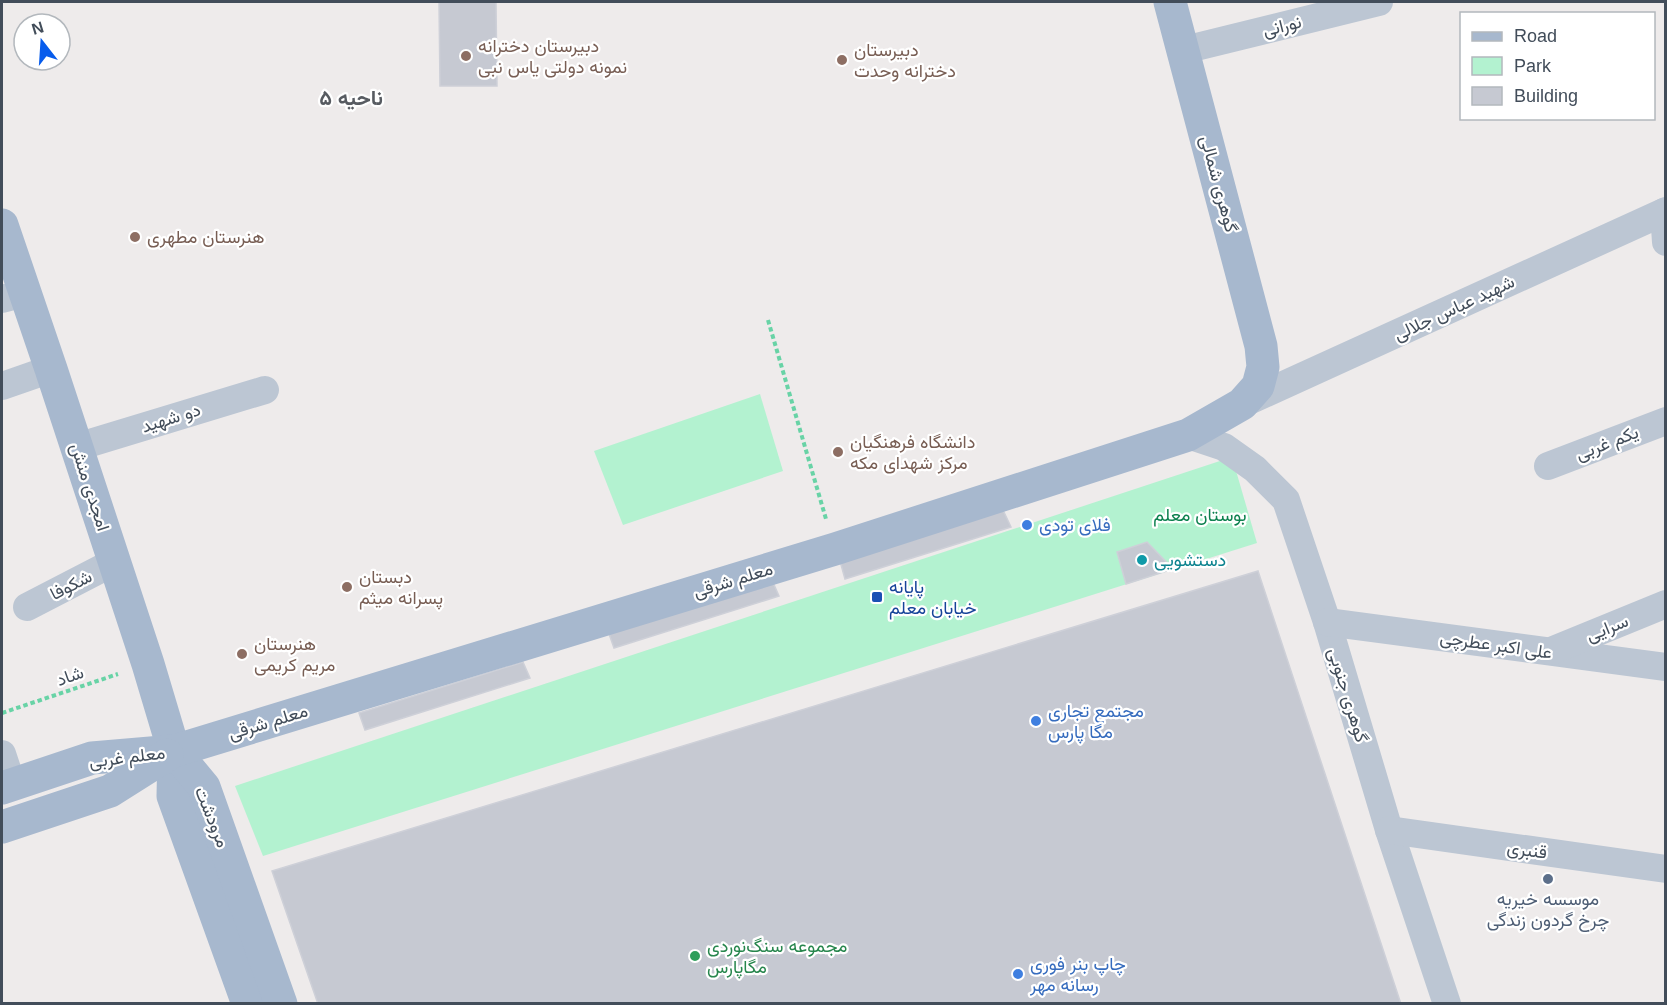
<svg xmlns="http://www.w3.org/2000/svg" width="1667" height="1005" viewBox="0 0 1667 1005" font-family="Arial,Vazirmatn,sans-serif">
	<rect width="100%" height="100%" fill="#eeebeb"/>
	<g fill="#b3f2d0">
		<path d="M760,394L783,471L623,525L594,451Z"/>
		<path d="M1232,457L1257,543L263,856L235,786Z"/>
	</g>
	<g fill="#c6c9d2" stroke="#ced0d8" stroke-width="1.5">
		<path d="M439,2H496L497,86H440Z"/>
		<path d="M1003,510L1011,527L845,579L840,561Z"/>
		<path d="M1147,542L1173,569L1126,584L1117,552Z"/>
		<path d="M1258,571L1401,1004H318L272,871Z"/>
		<path d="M772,580L779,596L614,648L608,631Z"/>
		<path d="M523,662L530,678L365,730L359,713Z"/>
	</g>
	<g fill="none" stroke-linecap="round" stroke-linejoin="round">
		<g stroke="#68d3a6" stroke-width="4" stroke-dasharray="4.5 3" stroke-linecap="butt">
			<path d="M768,320L826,519"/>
			<path d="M2,713L118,674"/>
		</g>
		<g stroke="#bcc6d3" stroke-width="28">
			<path d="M1184,50L1379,2"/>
			<path d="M1664,212L1666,242"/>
			<path d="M2,299L25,293"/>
			<path d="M2,386L51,369"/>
			<path d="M1242,404L1666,211"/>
			<path d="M1188,435L1224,447L1255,469L1286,500L1327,622L1389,830L1447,1004"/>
			<path d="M77,447L265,390"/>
			<path d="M1548,466L1666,421"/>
			<path d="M27,607L114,562"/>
			<path d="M1327,622L1666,667"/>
			<path d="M1551,651L1666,604"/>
			<path d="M2,754L12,784"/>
			<path d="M1389,830L1666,869"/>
		</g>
		<g stroke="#a7b8ce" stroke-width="33">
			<path d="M2,225L51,369L148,664L174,751L173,796L248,1004"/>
			<path d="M174,751L204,787L281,1004"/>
			<path d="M2,788L92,758L174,751L835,549L1188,435L1242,404L1258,386L1263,367L1261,346L1170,2"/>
			<path d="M2,827L110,791L167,755"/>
		</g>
	</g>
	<g fill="#8d6e63" stroke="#fff" stroke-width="2">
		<circle cx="466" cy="56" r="6"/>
		<circle cx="842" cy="60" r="6"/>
		<circle cx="135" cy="237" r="6"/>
		<circle cx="838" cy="452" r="6"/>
		<circle cx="347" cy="587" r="6"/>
		<circle cx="242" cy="654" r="6"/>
	</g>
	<g fill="#3f7fe0" stroke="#fff" stroke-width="2">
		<circle cx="1027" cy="525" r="6"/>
		<circle cx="1036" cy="721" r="6"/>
		<circle cx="1018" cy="974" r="6"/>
	</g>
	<circle fill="#0f9aa8" stroke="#fff" stroke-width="2" cx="1142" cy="560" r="6"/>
	<rect fill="#1a4fb4" stroke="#fff" stroke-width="2" x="871" y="591" width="12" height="12" rx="3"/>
	<circle fill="#5c6f8a" stroke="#fff" stroke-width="2" cx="1548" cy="879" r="6"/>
	<circle fill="#2e9e5b" stroke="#fff" stroke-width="2" cx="695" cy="956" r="6"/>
	<g text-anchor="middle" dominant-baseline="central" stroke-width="4.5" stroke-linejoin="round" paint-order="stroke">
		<g font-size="18" fill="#424d5a" stroke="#fff">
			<text transform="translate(1282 26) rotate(-14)">نورانی</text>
			<text transform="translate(1219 184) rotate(75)">گوهری شمالی</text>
			<text transform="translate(1454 308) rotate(-25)">شهید عباس جلالی</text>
			<text transform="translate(171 418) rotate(-17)">دو شهید</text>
			<text transform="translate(1607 443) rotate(-21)">یکم غربی</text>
			<text transform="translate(90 487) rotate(72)">امجدی منش</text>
			<text transform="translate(733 580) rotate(-17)">معلم شرقی</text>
			<text transform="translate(71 585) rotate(-27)">شکوفا</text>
			<text transform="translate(1607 628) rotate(-22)">سرایی</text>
			<text transform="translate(1496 645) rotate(8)">علی اکبر عطرچی</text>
			<text transform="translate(70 676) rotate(-19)">شاد</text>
			<text transform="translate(1348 695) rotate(73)">گوهری جنوبی</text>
			<text transform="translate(268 722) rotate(-17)">معلم شرقی</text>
			<text transform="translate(127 757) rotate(-7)">معلم غربی</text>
			<text transform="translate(212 817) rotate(68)">مرودشت</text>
			<text transform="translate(1527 850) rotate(8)">قنبری</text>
		</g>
		<g font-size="18" fill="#785e54" stroke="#fff" text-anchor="start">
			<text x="478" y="46">دبیرستان دخترانه<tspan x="478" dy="21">نمونه دولتی یاس نبی</tspan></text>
			<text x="854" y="50">دبیرستان<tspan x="854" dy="21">دخترانه وحدت</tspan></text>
			<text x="147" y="237">هنرستان مطهری</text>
			<text x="850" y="442">دانشگاه فرهنگیان<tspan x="850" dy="21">مرکز شهدای مکه</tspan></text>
			<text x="359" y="577">دبستان<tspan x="359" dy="21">پسرانه میثم</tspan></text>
			<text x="254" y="644">هنرستان<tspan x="254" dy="21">مریم کریمی</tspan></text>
		</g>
		<g font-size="18" fill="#0d814f" stroke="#fff">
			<text x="1200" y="515">بوستان معلم</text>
		</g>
		<g font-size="18" fill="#366cbe" stroke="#fff" text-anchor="start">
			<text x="1039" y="525">فلای تودی</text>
			<text x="1048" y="711">مجتمع تجاری<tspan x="1048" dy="21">مگا پارس</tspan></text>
			<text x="1030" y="964">چاپ بنر فوری<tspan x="1030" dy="21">رسانه مهر</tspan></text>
		</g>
		<g font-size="18" fill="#0d838f" stroke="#fff" text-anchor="start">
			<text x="1154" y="560">دستشویی</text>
		</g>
		<g font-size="18" fill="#164399" stroke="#fff" text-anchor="start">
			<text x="889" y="587">پایانه<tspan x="889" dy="21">خیابان معلم</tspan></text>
		</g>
		<g font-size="18" fill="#4e5e75" stroke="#fff">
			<text x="1548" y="899">موسسه خیریه<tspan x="1548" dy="21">چرخ گردون زندگی</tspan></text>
		</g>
		<g font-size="18" fill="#27864d" stroke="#fff" text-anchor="start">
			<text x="707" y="946">مجموعه سنگ‌نوردی<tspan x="707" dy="21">مگاپارس</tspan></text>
		</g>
		<g font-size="21" font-weight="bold" fill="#575b61" stroke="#fff">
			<text x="351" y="97">ناحیه ۵</text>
		</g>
	</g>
	<rect width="1667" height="1005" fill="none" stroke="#424d5a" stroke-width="6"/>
	<rect x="1460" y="12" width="195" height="108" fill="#ffffff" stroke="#b3b8bd" stroke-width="1.5"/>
	<rect x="1472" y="32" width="30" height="9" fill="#a7b8ce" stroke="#b3b8bd" stroke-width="1.5"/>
	<text x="1514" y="42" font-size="18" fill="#424d5a">Road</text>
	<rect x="1472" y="57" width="30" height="18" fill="#b3f2d0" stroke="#b3b8bd" stroke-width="1.5"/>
	<text x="1514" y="72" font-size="18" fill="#424d5a">Park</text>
	<rect x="1472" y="87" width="30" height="18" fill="#c6c9d2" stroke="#b3b8bd" stroke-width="1.5"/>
	<text x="1514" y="102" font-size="18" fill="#424d5a">Building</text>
	<g transform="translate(42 42) rotate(343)"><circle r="28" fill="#ffffff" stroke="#b3b8bd" stroke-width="1.5"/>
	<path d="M0-4.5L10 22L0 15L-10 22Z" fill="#075cec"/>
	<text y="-9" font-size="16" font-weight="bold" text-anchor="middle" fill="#424d5a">N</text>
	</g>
</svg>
